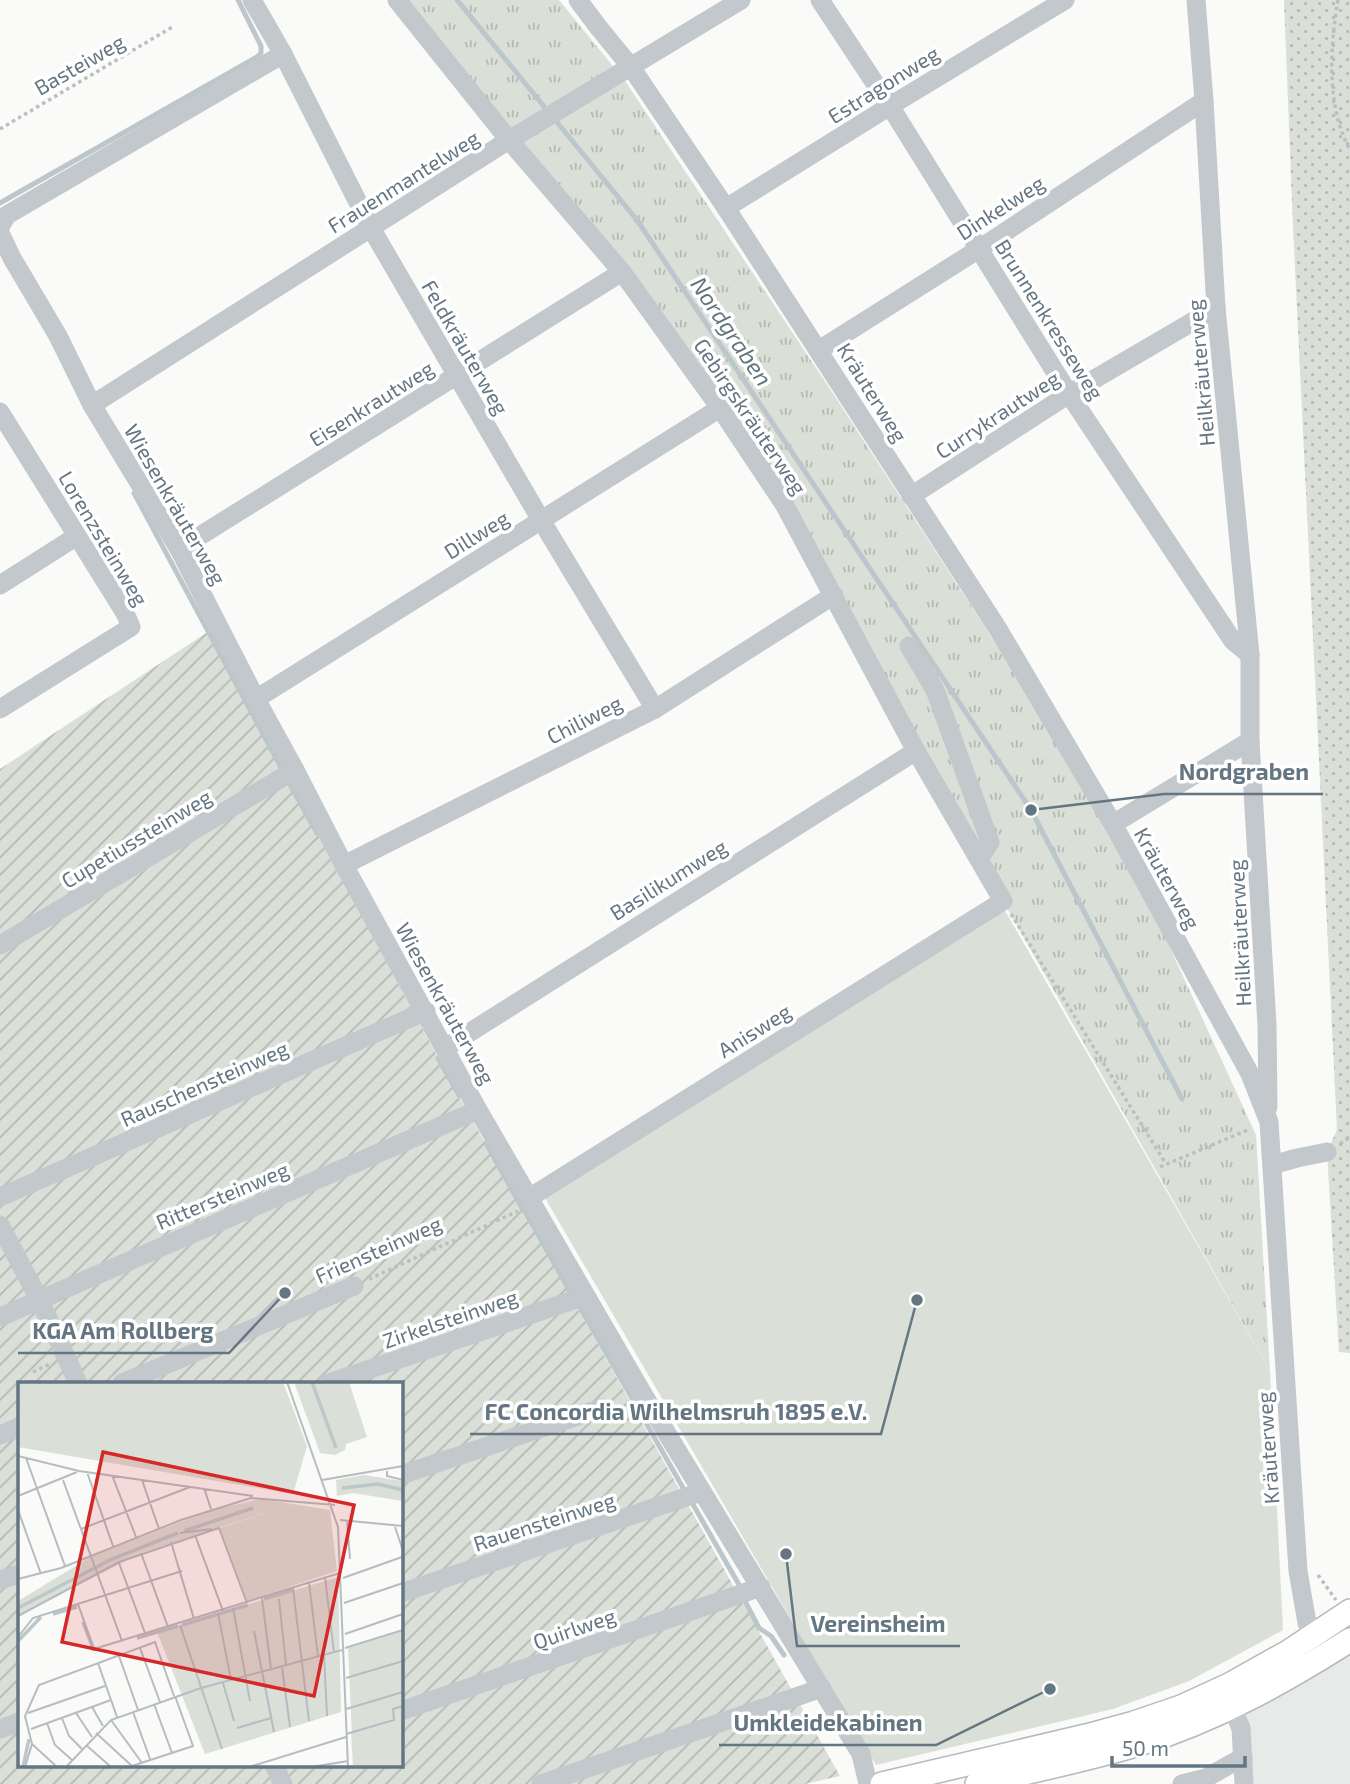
<svg xmlns="http://www.w3.org/2000/svg" width="1350" height="1784" viewBox="0 0 1350 1784" font-family="'Exo 2',sans-serif">
	<defs>
		<pattern id="grass-tufts" width="24" height="20" patternUnits="userSpaceOnUse" patternTransform="scale(1.75)"><rect width="24" height="20" fill="#dadfd7"/><path d="M3 7l-1-3M5 7V3M7 7l1-3M15 17l-1-3M17 17v-4M19 17l1-3" fill="none" stroke="#b4b9b4"/></pattern>
		<pattern id="park-dots" width="8" height="8" patternUnits="userSpaceOnUse" patternTransform="scale(1.75)"><rect width="8" height="8" fill="#dadfd7"/><path d="M2 2h.1M6 6h.1" fill="none" stroke="#b4b9b4" stroke-width="1.8" stroke-linecap="round"/></pattern>
		<pattern id="garden-furrows" width="10" height="10" patternUnits="userSpaceOnUse" patternTransform="scale(1.75)"><rect width="10" height="10" fill="#dadfd7"/><path d="M-1 1l2-2M0 10L10 0M9 11l2-2" fill="none" stroke="#b4b9b4"/></pattern>
	</defs>
	<rect width="100%" height="100%" fill="#fafaf8"/>
	<path fill="#e8e9e9" d="M1350,1648V1784H1250L1241,1710Z"/>
	<path fill="url(#grass-tufts)" d="M397,0H559L625,81L832,392L1113,824L1256,1135L1270,1371L1003,901L720,408Z"/>
	<path fill="url(#park-dots)" d="M1284,0H1350V1353L1339,1352L1327,1152L1337,1130L1293,226Z"/>
	<path fill="url(#garden-furrows)" fill-rule="evenodd" d="M209,631L451,1082L840,1776L805,1784H0V769ZM19,1383H401V1765H19Z"/>
	<path fill="#dadfd7" d="M1004,909L1270,1371L1283,1630L1189,1681L1113,1709L876,1765L545,1198Z"/>
	<g fill="none" stroke-linecap="round" stroke-linejoin="round">
		<g stroke="#bbc7cb" stroke-width="5">
			<path d="M457,0L637,220L1031,810L1182,1099"/>
			<path d="M0,203L257,57L261,53V46L238,0"/>
			<path d="M134,493L283,771"/>
			<path d="M288,781L317,833"/>
			<path d="M438,1058L459,1095"/>
			<path d="M486,1143L522,1208"/>
			<path d="M525,1211L572,1295"/>
			<path d="M577,1302L686,1493"/>
			<path d="M691,1501L742,1590"/>
			<path d="M746,1603L759,1628L771,1636L784,1655"/>
		</g>
		<g stroke="#b5babe" stroke-width="26">
			<g id="major">
				<path d="M882,1784L1086,1736L1134,1723L1181,1707L1229,1685L1288,1652L1350,1611"/>
				<path d="M977,1784C1031,1771 1086,1760 1139,1744C1214,1721 1284,1682 1350,1640"/>
			</g>
		</g>
		<g stroke="#bbbfc2" stroke-width="3.5" stroke-dasharray="3.5 3.5" stroke-linecap="butt">
			<path d="M1338,0C1330,47 1326,107 1350,150"/>
			<path d="M0,129L174,26"/>
			<path d="M1011,914L1166,1164"/>
			<path d="M1340,1144L1350,1137"/>
			<path d="M1160,1167L1250,1129"/>
			<path d="M369,1279L518,1211"/>
			<path d="M33,1372L50,1364"/>
			<path d="M1318,1575L1336,1600"/>
		</g>
		<g stroke="#c3c8cc" stroke-width="19">
			<path d="M252,0L283,54L371,228L541,520L655,709"/>
			<path d="M397,0L509,140L622,272L720,408L784,504L916,751L1003,901L529,1198"/>
			<path d="M578,0L599,28L631,67L726,208L998,629L1113,824L1250,1074L1269,1122L1298,1571L1307,1623L1319,1648"/>
			<path d="M820,0L890,106L1069,394L1233,641L1250,655"/>
			<path d="M1196,0L1204,101L1216,308L1250,655V741L1267,1025L1268,1107"/>
			<path d="M726,208L890,106L1065,0"/>
			<path d="M0,227L7,215L283,54"/>
			<path d="M0,233L12,258L58,336L92,405L179,549L256,699L295,770L344,865L478,1110L643,1394L861,1754L868,1784"/>
			<path d="M819,350L979,249L1204,101"/>
			<path d="M92,405L509,140L741,0"/>
			<path d="M0,412L125,613L131,627L0,709"/>
			<path d="M911,496L1069,394L1216,308"/>
			<path d="M179,549L622,272"/>
			<path d="M0,585L77,536"/>
			<path d="M909,646L935,690L990,842L979,859"/>
			<path d="M256,699L720,408"/>
			<path d="M1113,824L1250,741"/>
			<path d="M344,865L655,709L834,595"/>
			<path d="M0,945L295,770"/>
			<path d="M445,1048L916,751"/>
			<path d="M1272,1165L1297,1158L1327,1152"/>
			<path d="M0,1197L426,1011"/>
			<path d="M0,1225L39,1299L78,1383"/>
			<path d="M0,1317L478,1110"/>
			<path d="M122,1383L354,1286"/>
			<path d="M329,1383L585,1296"/>
			<path d="M0,1435L19,1427"/>
			<path d="M401,1475L602,1408"/>
			<path d="M0,1580L19,1574"/>
			<path d="M401,1593L701,1492"/>
			<path d="M1232,1708L1241,1728L1244,1784"/>
			<path d="M401,1711L761,1587"/>
			<path d="M0,1729L19,1722"/>
			<path d="M274,1765L283,1784"/>
			<path d="M541,1784L822,1688"/>
			<path d="M1182,1784L1206,1778L1243,1757"/>
		</g>
		<use href="#major" stroke="#fff" stroke-width="23"/>
	</g>
	<g text-anchor="middle" dominant-baseline="central" stroke-width="7" stroke-linejoin="round" paint-order="stroke">
		<g font-size="21" fill="#657683" stroke="#fff">
			<text transform="translate(79 64) rotate(-30)">Basteiweg</text>
			<text transform="translate(883 84) rotate(-32)">Estragonweg</text>
			<text transform="translate(403 181) rotate(-32)">Frauenmantelweg</text>
			<text transform="translate(1000 207) rotate(-33)">Dinkelweg</text>
			<text transform="translate(1050 319) rotate(58)">Brunnenkresseweg</text>
			<text transform="translate(466 347) rotate(60)">Feldkräuterweg</text>
			<text transform="translate(1200 373) rotate(-95)">Heilkräuterweg</text>
			<text transform="translate(873 392) rotate(58)">Kräuterweg</text>
			<text transform="translate(371 403) rotate(-32)">Eisenkrautweg</text>
			<text transform="translate(997 414) rotate(-33)">Currykrautweg</text>
			<text transform="translate(751 416) rotate(56)">Gebirgskräuterweg</text>
			<text transform="translate(176 504) rotate(60)">Wiesenkräuterweg</text>
			<text transform="translate(476 534) rotate(-32)">Dillweg</text>
			<text transform="translate(104 538) rotate(59)">Lorenzsteinweg</text>
			<text transform="translate(584 719) rotate(-27)">Chiliweg</text>
			<text transform="translate(136 838) rotate(-31)">Cupetiussteinweg</text>
			<text transform="translate(1168 878) rotate(61)">Kräuterweg</text>
			<text transform="translate(668 879) rotate(-32)">Basilikumweg</text>
			<text transform="translate(1239 933) rotate(-93)">Heilkräuterweg</text>
			<text transform="translate(446 1003) rotate(61)">Wiesenkräuterweg</text>
			<text transform="translate(754 1030) rotate(-32)">Anisweg</text>
			<text transform="translate(204 1083) rotate(-24)">Rauschensteinweg</text>
			<text transform="translate(222 1195) rotate(-23)">Rittersteinweg</text>
			<text transform="translate(378 1249) rotate(-24)">Friensteinweg</text>
			<text transform="translate(450 1318) rotate(-19)">Zirkelsteinweg</text>
			<text transform="translate(1267 1448) rotate(-94)">Kräuterweg</text>
			<text transform="translate(544 1521) rotate(-18)">Rauensteinweg</text>
			<text transform="translate(574 1628) rotate(-19)">Quirlweg</text>
		</g>
		<g font-size="23" font-style="italic" fill="#60757c" stroke="#fff">
			<text transform="translate(732 331) rotate(56)">Nordgraben</text>
		</g>
	</g>
	<g transform="translate(18 1382)">
		<rect width="385" height="385" fill="#fafaf8"/>
		<path d="M242,117L275,122L123,171L0,234V219L74,174L194,128Z" fill="#dadfd7"/>
		<path d="M276,0H331L349,55L328,62L327,68L317,73L302,71ZM346,93L385,99V119L335,111L319,114L318,98Z" fill="#dadfd7"/>
		<path d="M385,335V385H335L333,351Z" fill="#dadfd7"/>
		<path d="M0,0H265L289,64L275,112L0,65Z" fill="#dadfd7"/>
		<path d="M149,0H206L215,38L206,42L204,36L179,45L181,52L172,55ZM262,10L266,20L228,35L224,24ZM158,49L162,59L122,74L118,64ZM226,66L232,82L206,92L200,76ZM320,195L323,330L187,372L139,250ZM385,249V336L334,353L330,266Z" fill="#dadfd7"/>
		<path d="M275,122L312,128L319,189L229,219L202,146Z" fill="#dadfd7"/>
		<path fill="none" stroke="#bbc7cb" stroke-width="3.5" d="M294,0L318,66M324,106L360,102L385,108M166,149L235,126M246,217L274,208M0,226L94,177L160,151M35,232L59,225M65,240L76,269M164,243L230,223M119,256L160,244M0,259L23,235M5,385L11,357"/>
		<path fill="none" stroke="#b5bdc2" stroke-width="2" d="M269,0L320,145L330,385M0,74L61,89L235,114M8,76L47,184M369,89V94L385,98M69,90L95,164M94,93L118,155M45,98L104,259M124,98L141,147M304,98L385,84M186,106L193,127M0,114L59,90M0,128L23,192M322,138L385,144M329,138L332,177M377,145L385,169M63,147L172,105M162,151L194,147M177,153L205,229M153,160L176,237M123,171L150,245M101,181L127,251M307,195L316,271M325,196L384,175M0,197L43,186L163,138L233,116L317,123M291,200L300,275M275,206L291,339M244,216L253,287M261,217L268,283M326,221L385,201M60,222L76,267L322,191M215,226L232,319M200,231L213,298M0,234L101,180L201,146L229,221M162,243L204,367M236,249L256,350M327,252L385,232M0,255L15,236L164,189M122,266L142,320M327,266L385,248M306,273L309,334M101,274L120,328M80,281L99,335M264,285L272,345M328,296L385,279M205,301L216,339M136,322L154,371M74,325L85,344M328,327L385,310M115,330L132,377M10,331L87,304M58,331L74,355M44,336L51,354L64,367M93,338L124,381M29,341L37,363L54,378M219,346L253,336M13,347L93,318M78,351L114,384M328,352L376,338L375,327L385,324M14,362L39,385M68,363L93,385M7,385L14,362L7,334L21,303L137,260L156,314M48,385L93,338L183,306L324,268M111,385L175,364L157,314M231,385L328,355M293,385L330,379"/>
		<path fill="#d62828" fill-opacity="0.15" stroke="#d62828" stroke-width="3.5" d="M85,70L336,123L296,314L44,260Z"/>
		<rect width="385" height="385" fill="none" stroke="#657683" stroke-width="3.5"/>
	</g>
	<path fill="none" stroke="#657683" stroke-width="2.5" d="M1031 810L1164 794H1323M285 1293L229 1353H18M917 1300L881 1434H470M786 1554L797 1646H960M1050 1689L936 1745H719"/>
	<g fill="#657683" stroke="#fff" stroke-width="2.5">
		<circle cx="1031" cy="810" r="7"/>
		<circle cx="285" cy="1293" r="7"/>
		<circle cx="917" cy="1300" r="7"/>
		<circle cx="786" cy="1554" r="7"/>
		<circle cx="1050" cy="1689" r="7"/>
	</g>
	<g font-size="23" text-anchor="middle" font-weight="bold" fill="#657683" stroke="#fff" stroke-width="7" stroke-linejoin="round" paint-order="stroke">
		<text x="1244" y="780">Nordgraben</text>
		<text x="123" y="1339">KGA Am Rollberg</text>
		<text x="676" y="1420">FC Concordia Wilhelmsruh 1895 e.V.</text>
		<text x="878" y="1632">Vereinsheim</text>
		<text x="828" y="1731">Umkleidekabinen</text>
	</g>
	<path d="M1112 1756v10h133v-10" fill="none" stroke="#657683" stroke-width="3.5"/>
	<text x="1122" y="1756" font-size="21" fill="#657683" stroke="#ffffff" stroke-width="5" paint-order="stroke">50 m</text>
</svg>
